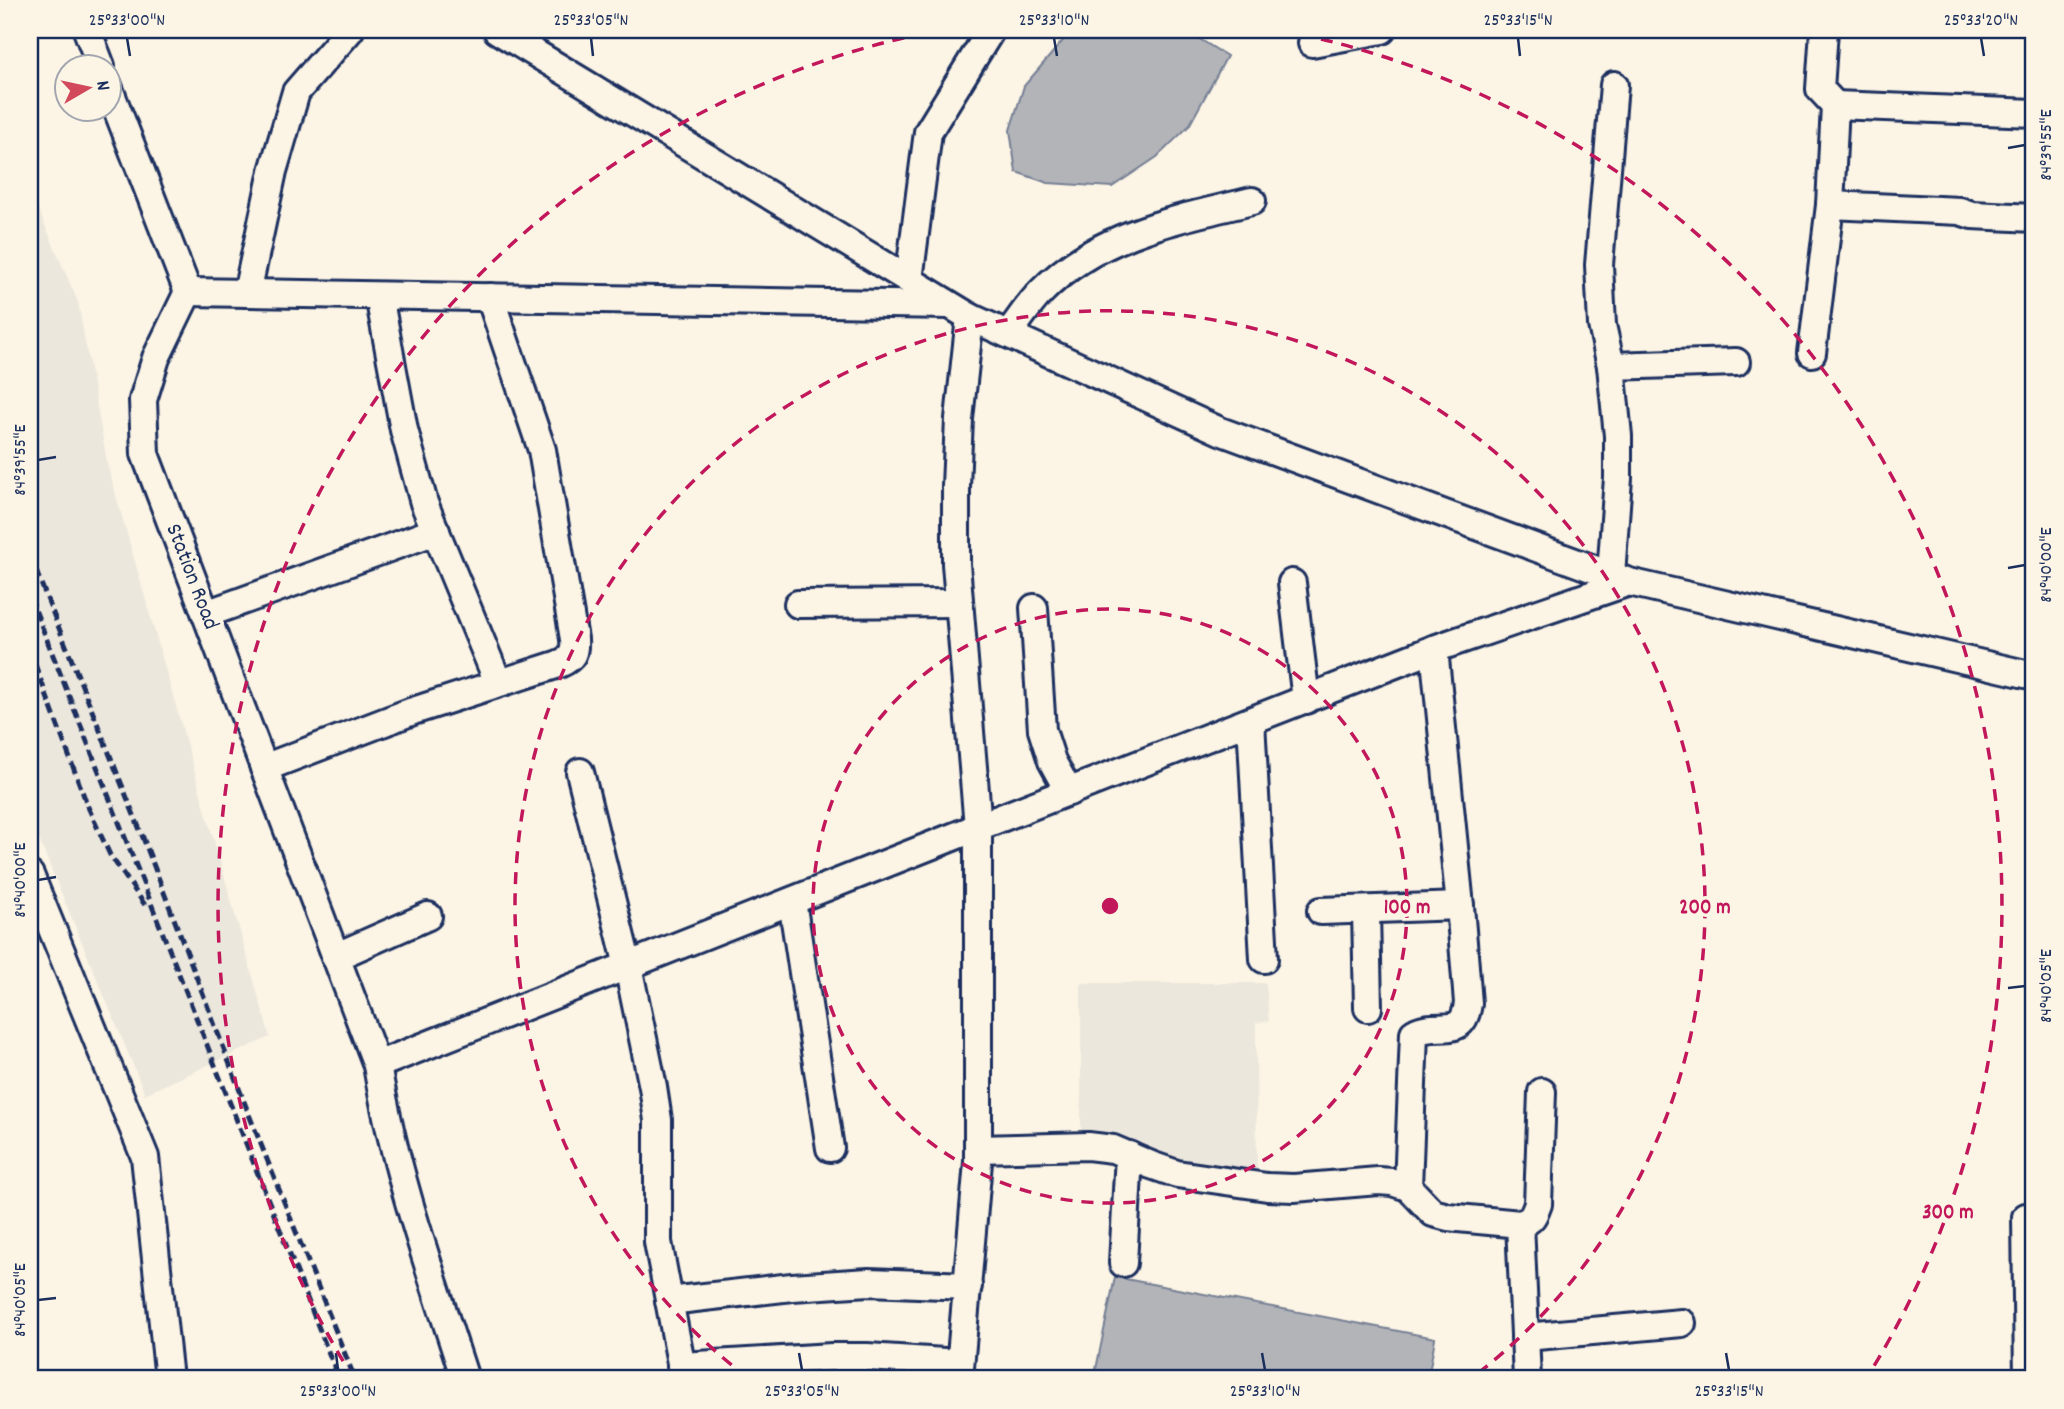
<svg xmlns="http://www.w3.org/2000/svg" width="2064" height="1409" viewBox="0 0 2064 1409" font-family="Dekko,sans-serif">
	<rect width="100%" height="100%" fill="#fcf5e5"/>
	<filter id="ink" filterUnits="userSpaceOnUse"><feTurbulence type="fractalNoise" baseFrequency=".0143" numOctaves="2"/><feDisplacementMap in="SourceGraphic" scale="14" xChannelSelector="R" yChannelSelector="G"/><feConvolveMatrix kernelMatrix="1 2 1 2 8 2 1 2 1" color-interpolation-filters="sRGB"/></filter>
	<g filter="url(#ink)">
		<g fill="#ece7dc">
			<path d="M30,190L78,302L108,467L270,1037L145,1094L30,818Z"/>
			<path d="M1081,983H1266L1269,1021L1256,1023L1257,1186L1081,1144Z"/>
		</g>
		<g fill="#b2b4b8" stroke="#767f94" stroke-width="2">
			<path d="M1072,30H1185L1227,56L1189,126L1157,157L1112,187L1048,183L1016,172L1010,130L1024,86Z"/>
			<path d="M1115,1277L1435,1338L1428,1379H1094Z"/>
		</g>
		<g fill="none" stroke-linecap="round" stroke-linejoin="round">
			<g stroke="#1b2f5e" stroke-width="32">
				<g id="minor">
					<path d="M87,30L101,66"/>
					<path d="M497,30L970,317L1220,431L1629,582L2034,676"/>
					<path d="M1312,43L1382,30"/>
					<path d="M108,86L188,292L156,358L143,400L145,454L377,1065C395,1173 432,1276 465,1379"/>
					<path d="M1835,105L2034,113"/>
					<path d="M1830,205L1960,211L1972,215L2034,218"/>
					<path d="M909,280L928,132L991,30"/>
					<path d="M188,292L949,305"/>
					<path d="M247,293L273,171L296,92L350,30"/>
					<path d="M379,296L404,430L424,503L498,682"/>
					<path d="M1008,334C1019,320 1029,304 1041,292C1097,234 1177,219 1252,201"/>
					<path d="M1812,353L1830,205L1835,105L1820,89L1824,30"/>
					<path d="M1611,366L1736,362"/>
					<path d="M1611,575L1618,478V436L1611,366L1602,325L1599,265L1614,85"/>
					<path d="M1292,583L1306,700"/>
					<path d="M798,604L959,603"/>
					<path d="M1034,608L1042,730L1052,761L1069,792"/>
					<path d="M206,614L436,531"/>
					<path d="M1434,649L1460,906"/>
					<path d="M1251,721L1264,959"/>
					<path d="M264,768L413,711L559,664C573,658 575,653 574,639L542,450L490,297"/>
					<path d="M580,772L628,966L653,1087L658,1120V1242L684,1379"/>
					<path d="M30,875L145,1157L169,1379"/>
					<path d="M792,901L830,1148"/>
					<path d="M1366,910L1368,1008"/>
					<path d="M1321,911L1460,906L1468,1003C1463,1042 1438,1019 1414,1033L1408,1187"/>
					<path d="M335,957L428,916"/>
					<path d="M377,1065L978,827L1434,649L1629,582"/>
					<path d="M978,1149L1088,1146L1113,1149L1151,1165L1177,1174L1267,1187L1294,1188L1378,1181L1392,1182L1408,1187L1433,1213L1448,1217L1520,1224C1532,1221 1534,1215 1538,1204L1542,1092"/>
					<path d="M2026,1217L2028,1379"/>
					<path d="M1520,1224L1527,1379"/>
					<path d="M1123,1263L1129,1155"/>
					<path d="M669,1301L792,1287L869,1282L968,1286"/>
					<path d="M1525,1337L1682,1323"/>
					<path d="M681,1366L832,1357H867L960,1363"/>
					<path d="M959,1379L978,1162V827L956,564V486L959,419L970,317"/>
				</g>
			</g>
			<use href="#minor" stroke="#fcf5e5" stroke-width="26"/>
			<g stroke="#1b2f5e" stroke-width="5" stroke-dasharray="10 5" stroke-linecap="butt">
				<path d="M30,556L142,835L250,1117L355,1379"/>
				<path d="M30,597L339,1379"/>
				<path d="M30,651L88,807L110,855L145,905"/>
			</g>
		</g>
	</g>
	<path fill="none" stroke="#1b2f5e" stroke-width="2.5" d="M127,38L130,56M591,38L593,56M1054,38L1057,56M1518,38L1520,56M1981,38L1984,56M2008,148L2025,145M38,460L56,457M2008,568L2025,565M38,880L56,877M2008,988L2025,986M38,1300L56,1298M336,1353L338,1370M799,1353L802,1370M1262,1353L1265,1370M1726,1353L1729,1370"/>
	<g fill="none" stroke="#c2185b" stroke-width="3.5" stroke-dasharray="12 9">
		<circle cx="1110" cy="906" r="297"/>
		<path d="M748 1378A595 595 0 1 1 1472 1378"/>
		<path d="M354 1379A892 892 0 0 1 940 30M1280 30A892 892 0 0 1 1866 1379"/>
	</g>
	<g text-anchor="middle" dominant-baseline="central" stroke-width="7" stroke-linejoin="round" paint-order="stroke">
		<g font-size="23" fill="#1b2f5e" stroke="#fcf5e5">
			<text transform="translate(191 577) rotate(69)">Station Road</text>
		</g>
	</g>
	<circle cx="1110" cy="906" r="10" fill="#c2185b" stroke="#fcf5e5" stroke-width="3.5"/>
	<g font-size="21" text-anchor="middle" font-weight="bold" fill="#c2185b" stroke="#fcf5e5" stroke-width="7" stroke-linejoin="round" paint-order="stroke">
		<text x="1407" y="913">100 m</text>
		<text x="1705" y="913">200 m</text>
		<text x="1948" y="1218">300 m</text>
	</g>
	<rect width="2064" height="1409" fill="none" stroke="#fcf5e5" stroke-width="77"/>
	<g transform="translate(88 88) rotate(81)"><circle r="33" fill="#fcf5e5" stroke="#a2a6af" stroke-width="2"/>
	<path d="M0-5L12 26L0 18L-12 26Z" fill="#d1495b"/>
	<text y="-10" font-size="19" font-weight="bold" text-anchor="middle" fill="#1b2f5e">N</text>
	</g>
	<rect x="38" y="38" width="1987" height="1332" fill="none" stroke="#1b2f5e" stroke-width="2.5"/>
	<g font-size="18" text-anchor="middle" fill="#1b2f5e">
		<text x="127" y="25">25°33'00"N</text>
		<text x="591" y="25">25°33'05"N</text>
		<text x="1054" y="25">25°33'10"N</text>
		<text x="1518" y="25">25°33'15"N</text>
		<text x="1981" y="25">25°33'20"N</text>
		<text transform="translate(2045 145) rotate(-90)" y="6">84°39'55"E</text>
		<text transform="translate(19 460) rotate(-90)" y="6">84°39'55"E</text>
		<text transform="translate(2045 565) rotate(-90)" y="6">84°40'00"E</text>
		<text transform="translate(19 880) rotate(-90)" y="6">84°40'00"E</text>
		<text transform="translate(2045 986) rotate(-90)" y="6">84°40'05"E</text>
		<text transform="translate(19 1300) rotate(-90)" y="6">84°40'05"E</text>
		<text x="338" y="1396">25°33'00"N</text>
		<text x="802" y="1396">25°33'05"N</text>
		<text x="1265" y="1396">25°33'10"N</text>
		<text x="1729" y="1396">25°33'15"N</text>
	</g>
</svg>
